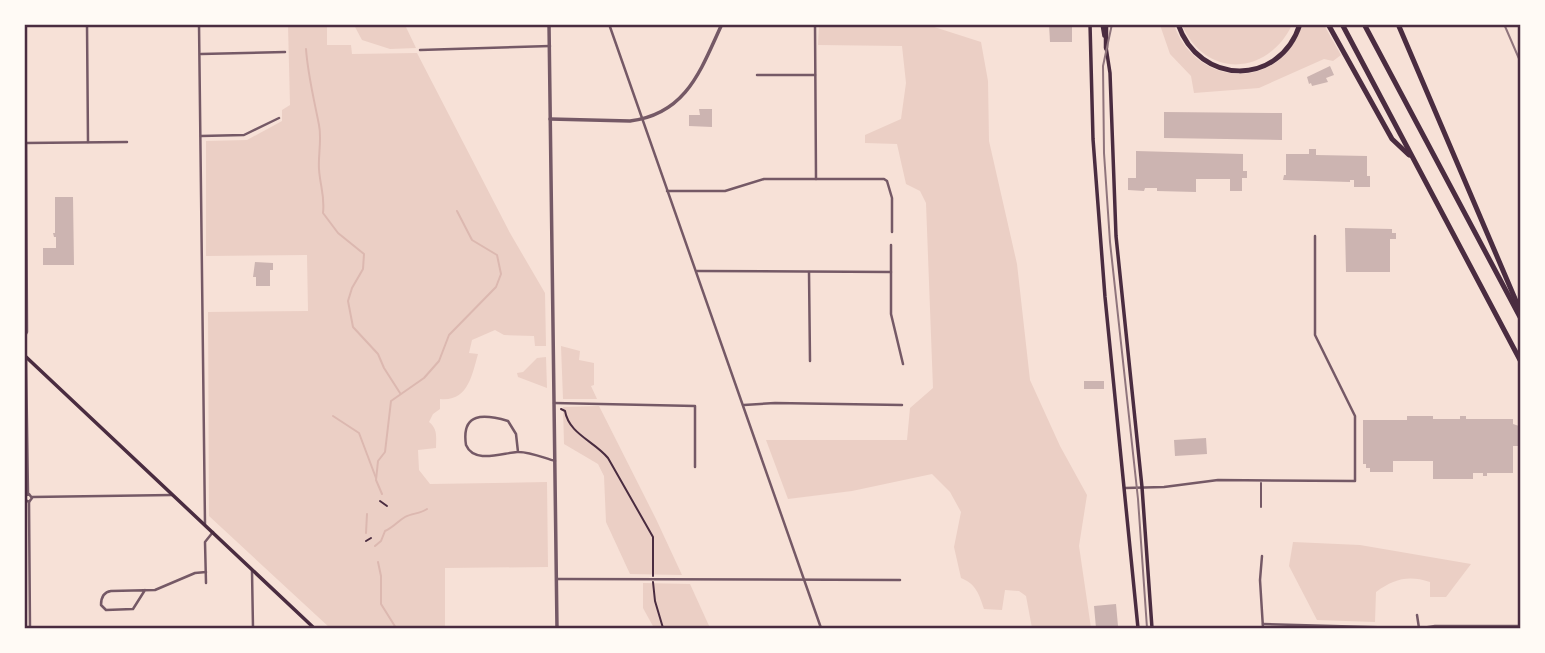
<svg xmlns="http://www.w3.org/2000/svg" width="1545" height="653" viewBox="0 0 1545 653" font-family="Arial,sans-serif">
	<rect width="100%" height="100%" fill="#f7e1d7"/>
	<g fill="#ebcfc5">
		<path d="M288,25H339H327V45H351L352,54L417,53L510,233L545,293L546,346H535L534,336L504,335L495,330L472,340L469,353L478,354C472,375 468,402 440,399V409L433,414L429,422C438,429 436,437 436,448L418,450L419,470L430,484L547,482L548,567L445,568V628H330L209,516L208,312L308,311L307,255L206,256V141L247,140L282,121V110L290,105Z"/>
		<path d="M354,25H405L416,48L390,49L362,40Z"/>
		<path d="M819,25H928L981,42L988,81L989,141L1017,264L1030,380L1060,446L1087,495L1079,546L1091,628H1032L1026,596L1019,591L1005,590L1002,610L984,609C979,594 976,584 961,578L954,547L961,512L950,492L932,474L852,491L788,499L766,440H907L910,408L933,388L926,203L920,191L906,184L897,144L865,143V135L901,119L906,83L902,46L818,45Z"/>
		<path d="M1160,25H1174C1197,89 1281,91 1302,25H1324L1341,55L1333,61L1324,59L1259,88L1194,93L1191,76L1170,54Z"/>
		<path d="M1182,25V24L1292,25C1267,76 1206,79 1182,25Z"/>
		<path d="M561,346L580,351L579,360L594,363V385L591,386L597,399H563Z"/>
		<path d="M546,357L547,388L518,377L517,373L523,372L537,358Z"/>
		<path d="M599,406L656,519L682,575L630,574L606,522L604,476L598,464L564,444L563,407Z"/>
		<path d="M1293,542L1360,545L1471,564L1446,597H1430V582C1408,575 1394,579 1376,592L1375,622L1317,620L1289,566Z"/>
		<path d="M643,583L690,584L710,628H654L643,608Z"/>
	</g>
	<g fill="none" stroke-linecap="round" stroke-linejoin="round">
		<g stroke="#dcb8b0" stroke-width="2">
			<path d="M306,49C308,76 314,99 319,125C322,139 318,155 319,169C320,186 325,195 323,213L338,233L364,254L363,269L352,288L348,301L353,327L378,354L384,368L400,393"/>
			<path d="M333,416L359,433L376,478"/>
			<path d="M382,494L376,480L378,461L385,452L391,401L424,378L439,361L449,335L496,287L501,274L497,255L472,240L457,211"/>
			<path d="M366,533L367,514"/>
			<path d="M375,546L381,541L385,531C394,527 398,521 405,517C412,513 420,514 427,509"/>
			<path d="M378,562L381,576V604L396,628"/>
		</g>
	</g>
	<g fill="#ccb4b1">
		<path d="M1049,24H1072V42H1050Z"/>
		<path d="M1330,66L1334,75L1326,78L1328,82L1312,86L1311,83L1309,84L1307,77Z"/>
		<path d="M699,109H712V127L689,126V115H700Z"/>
		<path d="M1164,112L1282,113V140L1164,138Z"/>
		<path d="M1309,149H1316V155L1367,156V176H1370V187H1354V180H1350V182L1283,180L1284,175H1286V154H1309Z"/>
		<path d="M1136,151L1243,154V171H1247V178H1242V191H1230V179H1196V192L1157,191V188H1145L1144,191L1128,190V178H1136Z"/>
		<path d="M55,197H73L74,265H43V248H56V237H54L53,233H55Z"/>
		<path d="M1345,228L1392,229V233H1396V239H1390V272H1346Z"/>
		<path d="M255,262L273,263V270H270V286H256V277H253Z"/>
		<rect x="1084" y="381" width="20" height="8"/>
		<path d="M1407,416H1433V419H1460V416H1466V419H1513V424L1519,426V446H1513V473H1487V476H1483V473H1473V479H1433V461H1393V472H1370V468H1366V464H1363V420H1407Z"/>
		<path d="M1206,438L1207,454L1175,456L1174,440Z"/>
		<path d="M1116,604L1118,626H1111V628H1096L1094,606Z"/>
	</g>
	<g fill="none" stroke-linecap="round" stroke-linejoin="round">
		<g stroke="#4a2c40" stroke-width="2">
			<path d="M561,409L565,411C569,434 594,441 608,458L653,537V576"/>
			<path d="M380,501L387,506"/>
			<path d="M366,541L371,538"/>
			<path d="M653,582L655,601L663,628"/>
		</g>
		<path stroke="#755966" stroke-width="2" d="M1261,483V507"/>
		<g stroke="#755966" stroke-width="2.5">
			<path d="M87,24L88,142"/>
			<path d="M199,24L205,524"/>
			<path d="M609,24L821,628"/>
			<path d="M815,24L816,179"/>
			<path d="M420,50L550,46"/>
			<path d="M201,54L285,52"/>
			<path d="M757,75H815"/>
			<path d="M201,136L244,135L279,118"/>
			<path d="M25,143L127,142"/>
			<path d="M667,191H725L764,179H884L887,181L892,198V232"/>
			<path d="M891,245V314L903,364"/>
			<path d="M697,271L891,272"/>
			<path d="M809,272L810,361"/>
			<path d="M24,338L27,332L26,143"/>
			<path d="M26,357L28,494"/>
			<path d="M554,403L695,406V467"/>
			<path d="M744,405L775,403L902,405"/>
			<path d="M518,452L516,434L508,421C484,414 461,412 466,445C474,464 502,453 517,452C528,451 544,458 555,461"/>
			<path d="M1125,488L1164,487L1218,480L1355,481V416L1315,335V236"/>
			<path d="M24,496L29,494L32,498L29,502L24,499"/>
			<path d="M32,497L172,495"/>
			<path d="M29,502L30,628"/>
			<path d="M1262,556L1260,580L1263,628"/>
			<path d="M252,571L253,628"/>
			<path d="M557,579L900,580"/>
			<path d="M206,583L205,542L213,532"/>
			<path d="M145,590L133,609L106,610L101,605C101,597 104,592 111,591L155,590L195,573L206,572"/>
			<path d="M1417,615L1419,628"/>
			<path d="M1263,624L1405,628"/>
			<path d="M1422,628L1435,626H1520"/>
		</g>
		<g stroke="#755966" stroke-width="3.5">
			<path d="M549,24L557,628"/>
			<path d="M550,119L630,121C687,114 701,69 722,24"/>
		</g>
		<g stroke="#4a2c40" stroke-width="3.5">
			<path d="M1090,24L1093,139L1105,297L1138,628"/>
			<path d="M1102,24L1104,36"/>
			<path d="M1106,47L1110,73L1116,236L1142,487L1152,628"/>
			<path d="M24,355L314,628"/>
		</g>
		<path stroke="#4a2c40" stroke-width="4.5" d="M1106,24V48"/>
		<g stroke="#4a2c40" stroke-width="5">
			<path d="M1178,24C1199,86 1280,87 1300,24"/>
			<path d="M1328,24L1392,139L1409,155"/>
			<path d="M1342,24L1520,360"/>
			<path d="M1364,24L1520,317"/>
			<path d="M1398,24L1519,308"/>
		</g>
		<path stroke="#8f747c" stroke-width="2" d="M1112,24L1103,66L1104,153L1110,242L1138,499L1147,628"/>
		<path stroke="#8f747c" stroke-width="2" d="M1504,24L1520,61"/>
	</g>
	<rect width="1545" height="653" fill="none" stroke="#fffaf5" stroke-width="52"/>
	<rect x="26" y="26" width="1493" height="601" fill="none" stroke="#4a2c40" stroke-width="2.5"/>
</svg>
